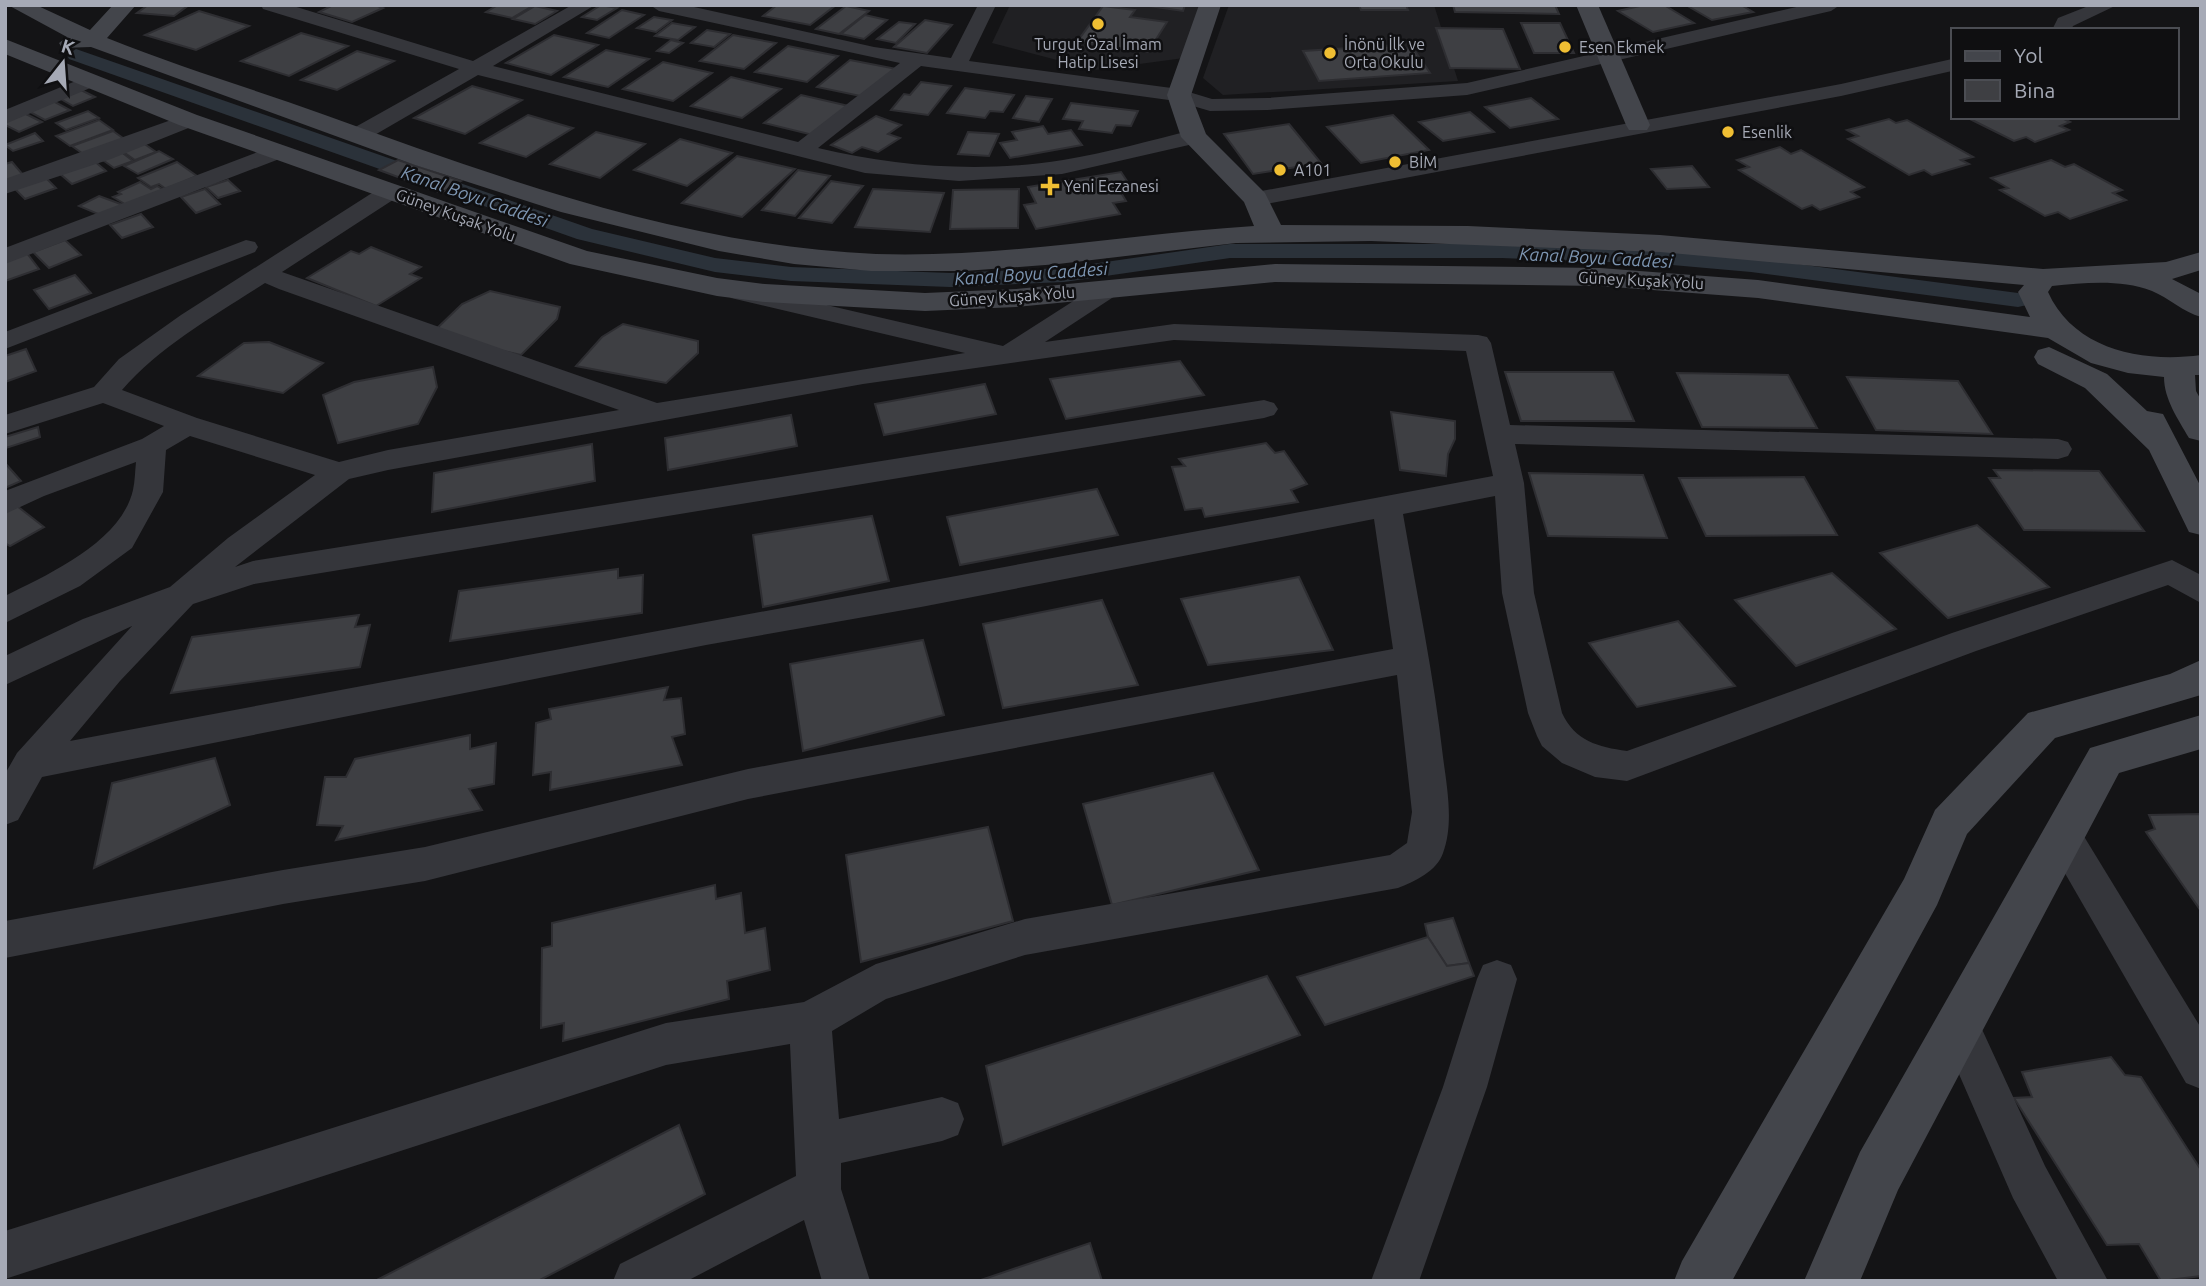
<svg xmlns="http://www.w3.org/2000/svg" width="2206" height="1286" viewBox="0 0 2206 1286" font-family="Ubuntu,sans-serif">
	<rect width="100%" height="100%" fill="#141416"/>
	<g fill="#202023">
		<path d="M1010,5H1202L1184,58L1095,70L992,43Z"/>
		<path d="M1229,5H1434L1458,81L1223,95L1203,78Z"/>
	</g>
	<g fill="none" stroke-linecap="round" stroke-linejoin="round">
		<path fill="#2b323a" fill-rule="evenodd" d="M76,49L592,229L715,258L791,267L950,273L1064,268L1230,244H1502L1661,250L1751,258L2018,293L2027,295L2030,300L2027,305L2018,307L1751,272L1661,264L1502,258H1230L1064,282L950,287L791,281L715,272L577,239L69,59L67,55Z"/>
	</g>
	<g fill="#3e3f43" stroke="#2e2e32" stroke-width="2">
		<path d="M148,5H189L174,16L137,13Z"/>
		<path d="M333,5H375L383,8L352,22L319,12Z"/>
		<path d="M498,5H534L512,18L486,12Z"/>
		<path d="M601,5L617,8L597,20L582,17Z"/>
		<path d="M777,5L793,6L836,5L810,25L763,16Z"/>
		<path d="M1142,5H1185L1183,11Z"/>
		<path d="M1359,5H1406L1408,10H1361Z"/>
		<path d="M1453,5H1555L1559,14L1455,12Z"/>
		<path d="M1644,5H1664L1694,23L1653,32L1618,11Z"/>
		<path d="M1686,5H1741L1753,12L1712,20Z"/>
		<path d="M535,6L557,11L535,24L513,19Z"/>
		<path d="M846,6L869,11L839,34L816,29Z"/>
		<path d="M1103,6L1135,10L1130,17L1167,22L1148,52L1077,42Z"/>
		<path d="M622,10L644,15L609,38L587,33Z"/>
		<path d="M199,11L249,26L196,50L145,35Z"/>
		<path d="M865,15L887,20L864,39L841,34Z"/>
		<path d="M654,17L672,20L656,32L637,28Z"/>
		<path d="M925,20L952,25L927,53L894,47Z"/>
		<path d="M899,22L915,24L896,43L877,39Z"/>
		<path d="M672,23L695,27L678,40L655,36Z"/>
		<path d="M1521,23H1560L1574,53H1534Z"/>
		<path d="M1436,28L1503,29L1520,69L1450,68Z"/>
		<path d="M707,30L730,34L714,47L691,43Z"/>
		<path d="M301,33L348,46L289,76L241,61Z"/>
		<path d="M554,35L598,45L551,75L506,63Z"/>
		<path d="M733,35L776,43L744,69L700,61Z"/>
		<path d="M671,40L683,43L669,53L657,51Z"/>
		<path d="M1397,45L1400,49L1413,48L1430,73L1319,81L1303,51Z"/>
		<path d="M788,46L838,56L807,82L755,72Z"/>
		<path d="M606,50L649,59L608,87L564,77Z"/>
		<path d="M357,51L394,61L337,90L301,80Z"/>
		<path d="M850,60L897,69L865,97L817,87Z"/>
		<path d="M663,62L712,73L673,101L623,89Z"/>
		<path d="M731,77L781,89L742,118L691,106Z"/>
		<path d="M921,82L951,86L928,115L891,110L904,94L910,95Z"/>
		<path d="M472,86L522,100L465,134L414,118Z"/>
		<path d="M965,88L1014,95L1003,112L990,111L985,118L947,113Z"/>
		<path d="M81,90L95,97L73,106L59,98Z"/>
		<path d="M801,95L849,106L813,135L764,123Z"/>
		<path d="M1026,96L1052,99L1039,122L1013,118Z"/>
		<path d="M1531,98L1558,119L1510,128L1485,107Z"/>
		<path d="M53,101L70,110L45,120L28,111Z"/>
		<path d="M1071,103L1138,111L1131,126L1116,125L1112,133L1079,129L1083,121L1063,119Z"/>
		<path d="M88,111L99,118L66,130L56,123Z"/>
		<path d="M1470,112L1494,132L1443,141L1419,122Z"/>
		<path d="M24,113L42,122L19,132L5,125V121Z"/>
		<path d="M528,115L573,128L526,157L480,143Z"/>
		<path d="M1393,115L1429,150L1361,163L1327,127Z"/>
		<path d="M876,116L901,125L888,134L900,138L878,152L862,147L852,153L831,145Z"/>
		<path d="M1966,117H2060L2070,122L2060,126L2069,130L2035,142L2026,137L2014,141Z"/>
		<path d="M1889,119L1896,123L1907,120L1973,157L1961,160L1969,164L1932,175L1924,170L1909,175L1848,139L1858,136L1847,130Z"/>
		<path d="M99,120L113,130L70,146L56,136Z"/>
		<path d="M1289,124L1321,163L1253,174L1224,134Z"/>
		<path d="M1043,126L1048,134L1071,130L1082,145L1010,158L1000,143L1017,140L1012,132Z"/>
		<path d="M113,131L127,141L86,156L72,146Z"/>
		<path d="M596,132L645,144L600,178L550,164Z"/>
		<path d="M968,132L999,134L989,156L958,154Z"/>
		<path d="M35,133L43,141L13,151L5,145Z"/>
		<path d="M680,139L732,153L687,186L634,170Z"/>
		<path d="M143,143L156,152L135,160L122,151Z"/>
		<path d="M1780,147L1791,154L1801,150L1864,187L1851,192L1859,197L1820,210L1812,205L1802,209L1739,170L1749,167L1737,160Z"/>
		<path d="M120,151L133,161L114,168L100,158Z"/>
		<path d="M159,151L173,159L138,174L124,166Z"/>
		<path d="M737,156L795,169L742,217L682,203Z"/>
		<path d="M93,160L106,171L72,184L59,173Z"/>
		<path d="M398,160L461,181L441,193L379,170Z"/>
		<path d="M2051,160L2065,167L2074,164L2122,190L2113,193L2126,200L2070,219L2058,212L2045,216L2000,190L2008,188L1991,178Z"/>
		<path d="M12,162L24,176L5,183V164Z"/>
		<path d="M177,162L197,176L166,189L159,184L151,187L138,178Z"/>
		<path d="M1692,166L1709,187L1667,189L1651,169Z"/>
		<path d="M798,170L830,176L795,216L762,210Z"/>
		<path d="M1121,172L1129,184L1117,186L1126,201L1113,203L1120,214L1036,229L1024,205L1036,203L1028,187Z"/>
		<path d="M46,178L56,188L25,199L15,189Z"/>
		<path d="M228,180L240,191L218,198L206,187Z"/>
		<path d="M831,181L863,186L832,223L799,218Z"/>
		<path d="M140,182L151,189L157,186L164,190L128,206L113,197L121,194L118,192Z"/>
		<path d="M205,189L220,204L196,213L181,197Z"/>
		<path d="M873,189L944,193L930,232L855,227Z"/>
		<path d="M1019,189L1018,228L950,229L953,190Z"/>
		<path d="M99,196L126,206L105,217L79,206Z"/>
		<path d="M141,214L153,227L122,238L110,225Z"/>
		<path d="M65,240L81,255L49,268L33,252Z"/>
		<path d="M371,247L421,267L410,274L421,278L376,306L307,278L351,251L359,254Z"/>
		<path d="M26,252L39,269L5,281V260Z"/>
		<path d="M75,275L91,293L49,309L34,290Z"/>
		<path d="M490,291L560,307L557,319L521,355L430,335L462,304Z"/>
		<path d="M623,324L698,341V353L666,383L576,366L602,337Z"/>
		<path d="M269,342L323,363L283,393L198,376L244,343Z"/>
		<path d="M26,349L36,371L5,382V356Z"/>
		<path d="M1180,361L1204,395L1066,419L1050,379Z"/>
		<path d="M433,367L437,387L418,424L338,443L323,395L354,382Z"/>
		<path d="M1505,372H1613L1634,421H1521Z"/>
		<path d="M1677,373L1788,375L1817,428L1702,427Z"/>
		<path d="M1847,377L1958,381L1992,434L1876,430Z"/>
		<path d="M985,384L996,414L884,435L875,404Z"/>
		<path d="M1391,412L1455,421V439L1448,454L1446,476L1400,470Z"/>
		<path d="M791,415L797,446L668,470L665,438Z"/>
		<path d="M38,427L40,437L6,448L5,437Z"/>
		<path d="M1266,443L1275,453L1284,451L1307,484L1291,490L1298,502L1205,517L1202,508L1185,510L1172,467L1185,466L1179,459Z"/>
		<path d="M592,444L595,481L432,512L434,473Z"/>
		<path d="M5,463L21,481L5,488Z"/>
		<path d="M1994,470L2099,471L2144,531L2024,530L1989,478H2000Z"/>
		<path d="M1529,473L1643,475L1667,538L1548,536Z"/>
		<path d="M1804,477L1837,535L1706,536L1679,478Z"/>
		<path d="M1097,489L1118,535L960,565L947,517Z"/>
		<path d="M17,506L44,527L10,546L5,543V512Z"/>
		<path d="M872,516L889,581L763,607L753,535Z"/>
		<path d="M1977,525L2049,587L1948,618L1880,553Z"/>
		<path d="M618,569V578L643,575L642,613L450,641L459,591Z"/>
		<path d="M1832,573L1896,629L1796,666L1735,600Z"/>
		<path d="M1299,577L1333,650L1208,665L1181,599Z"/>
		<path d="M1102,600L1138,685L1003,708L983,624Z"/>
		<path d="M359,615L355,627L370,625L360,667L171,693L192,637Z"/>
		<path d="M1678,621L1735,686L1637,707L1589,643Z"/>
		<path d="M923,640L944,715L803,751L790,664Z"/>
		<path d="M668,687L664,700L681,698L685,734L672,737L682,765L550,790L551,772L533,775L536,723L551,719L549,709Z"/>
		<path d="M470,735V749L496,743L494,784L469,789L482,810L336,840L343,826L317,825L325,777H346L355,759Z"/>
		<path d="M215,758L230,805L94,868L112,783Z"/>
		<path d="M1213,773L1259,870L1112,905L1083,804Z"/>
		<path d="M2201,814V911L2146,832L2155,829L2149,815Z"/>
		<path d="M988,827L1013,921L861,962L846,855Z"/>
		<path d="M715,885L716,899L741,893L745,933L765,928L770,970L727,981L729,999L563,1041L564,1023L541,1028L542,948L552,946V923Z"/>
		<path d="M1453,918L1469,963L1447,966L1428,937L1425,924Z"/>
		<path d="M1428,937L1447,966L1469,963L1474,976L1325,1025L1297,977Z"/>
		<path d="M1267,976L1300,1035L1003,1145L986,1066Z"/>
		<path d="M2111,1057L2125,1075L2141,1077L2201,1170V1276L2161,1281L2139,1244L2107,1245L2014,1098L2032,1097L2022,1072Z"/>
		<path d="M679,1125L705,1194L538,1281H375Z"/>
		<path d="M1090,1243L1102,1281H978Z"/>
	</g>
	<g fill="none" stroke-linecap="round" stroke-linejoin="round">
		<g fill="#35363b" fill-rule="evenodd">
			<path d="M261,5H290L473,61L572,5H595L493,66L798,142L900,63L659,11L650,5H685L874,47L951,58L978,5H996L969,61L1179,89L1212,99L1267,98L1467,83L1805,5H1840L1831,11L1467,95L1267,110L1210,111L1176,101L921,66L818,148C897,167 983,173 1063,160C1107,153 1151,140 1194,130L1205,137L1202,142L1062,174L959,181L865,173L478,75L366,140H350L347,135L350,130L459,69L263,9Z"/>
			<path d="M2091,5H2117L2073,26L2071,30H2052L2058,18Z"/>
			<path d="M1952,59V71L1841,96L1256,206L1248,204L1244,199L1248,194L1256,192L1841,84Z"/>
			<path d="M88,76L95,78L98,82L95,86L5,124V110Z"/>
			<path d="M188,114L199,120L196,125L111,159L5,194V179Z"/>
			<path d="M279,144L290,151L287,156L5,264V248Z"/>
			<path d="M391,184L399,186L402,191L399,196L282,272L657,403L965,353L731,298L727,293L731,288L740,285L1003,346L1100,284H1118L1122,289L1118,294L1045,342L1174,324L1478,335L1487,337L1491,343L1510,425L2058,439L2068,442L2072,449L2068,456L2058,459L1515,444L1524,483L1534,593L1562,713C1575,741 1598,747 1627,751L1952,633L2172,560L2201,575V603L2168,585L1976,651L1627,781L1595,777L1562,763L1542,746L1537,736L1528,713L1502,593L1495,496L1403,514C1417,595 1434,676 1443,757C1447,788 1454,823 1443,853C1437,871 1414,882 1398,888L1025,955L886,999L832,1031L839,1119L942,1097L958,1103L964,1119L958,1135L942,1141L841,1163V1189L870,1281H822L804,1220L687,1281H613L620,1264L796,1176L790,1044L666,1065L5,1279V1231L666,1023L804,1002L876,964L1025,919L1390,855L1407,843L1412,812L1397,675L748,799L425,881L283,904L5,958V921L283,870L425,847L748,769L1393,649L1374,519L921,607L706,645L42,777L18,820L5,825V774L17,753L132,626L5,685V656L83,619L170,587L228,538L315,475L190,436L166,450L163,492L132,548L80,586L5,623V596C49,574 121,542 133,490C135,481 135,471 136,462L44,496L5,514V491L142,439L164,426L103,403L5,434V415L94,387L119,359L181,315L383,186ZM265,283L279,289L619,410L388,450L339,462L197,418L122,390C161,345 216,315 265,283ZM1174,340L1466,351L1493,476C1019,565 544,651 70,741L120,681L193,604L254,584L1264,418L1274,415L1278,409L1274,403L1264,400L253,561L235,567L349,479L388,470L863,384Z"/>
			<path d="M246,240L255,242L258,247L255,252L5,349V332Z"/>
			<path d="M2064,821L2077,825L2201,1028V1089L2186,1083L2051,849L2045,837L2051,825Z"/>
			<path d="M1497,960L1511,965L1517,979L1487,1087L1419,1281H1371L1443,1087L1477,979L1483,965Z"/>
			<path d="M1959,1006L1974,1012L2045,1166L2108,1281H2058L2013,1198L1938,1026L1944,1012Z"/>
		</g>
		<g fill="#43454b" fill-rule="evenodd">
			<path d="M8,5H36L90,30L113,5H136L107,38C179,67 253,89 325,115C502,179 686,246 876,254C1003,258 1127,234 1254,226L1244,202L1181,137L1167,95L1199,5H1221L1191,95L1206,134L1265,193L1281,225L1468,226L1660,235L2043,269L2166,262L2201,252V270L2172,279L2201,294V317C2183,312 2169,298 2152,291C2120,279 2085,283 2052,286L2048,292C2074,350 2143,363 2201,355V375H2195L2196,391L2201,400V441L2189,438C2178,419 2164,399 2164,377L2128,373L2091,363L2048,338L1758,298L1600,286L1275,282L1016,307L925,311L765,302L717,296L570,264L179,125L5,54V39L197,115L587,251L717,278L765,284L925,293L1016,289L1275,264L1600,268L1758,280L2030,317L2018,292L2024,285L1660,252L1371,241L1236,243L1058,264L965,271H871L794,264L719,251L561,212L415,165L91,47L62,48L59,43L67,37Z"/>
			<path d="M1576,5H1598L1650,125L1647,130H1629L1626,125Z"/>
			<path d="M2049,347L2107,374L2147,411L2163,414L2201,487V535L2189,532L2149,450L2085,388L2038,364L2034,357L2038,350Z"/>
			<path d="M2201,660V695L2055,738L1967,834L1937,905L1732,1281H1674L1682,1261L1904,879L1935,810L2028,713L2170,674Z"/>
			<path d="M2201,715V749L2119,773L1898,1190L1860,1281H1804L1860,1152L2090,748Z"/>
		</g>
	</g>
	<g fill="#efbe33" stroke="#0f0f11" stroke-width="2.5">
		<circle cx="1098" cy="24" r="7"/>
		<circle cx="1565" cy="47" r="7"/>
		<circle cx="1330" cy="53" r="7"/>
		<circle cx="1728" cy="132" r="7"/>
		<circle cx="1395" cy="162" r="7"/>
		<circle cx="1280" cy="170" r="7"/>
		<path d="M1046.5 175.5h7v7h7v7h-7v7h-7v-7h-7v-7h7z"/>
	</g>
	<g text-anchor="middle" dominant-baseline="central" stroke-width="5" stroke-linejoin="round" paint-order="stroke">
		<g font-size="16" fill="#a6aab6" stroke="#0f0f11" text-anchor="start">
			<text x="1098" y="44" text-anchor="middle">Turgut Özal İmam<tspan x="1098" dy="18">Hatip Lisesi</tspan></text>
			<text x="1344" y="44">İnönü İlk ve<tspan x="1344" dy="18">Orta Okulu</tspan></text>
			<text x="1579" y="47">Esen Ekmek</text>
			<text x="1742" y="132">Esenlik</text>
			<text x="1409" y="162">BİM</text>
			<text x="1294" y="170">A101</text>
			<text x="1064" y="186">Yeni Eczanesi</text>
		</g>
		<g font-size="16" fill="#a6aab6" stroke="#0f0f11">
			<text transform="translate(456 215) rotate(20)">Güney Kuşak Yolu</text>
			<text transform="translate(1641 280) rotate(3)">Güney Kuşak Yolu</text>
			<text transform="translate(1012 296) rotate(-4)">Güney Kuşak Yolu</text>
		</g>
		<g font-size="18" font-style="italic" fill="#7d95b1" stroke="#0f0f11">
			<text transform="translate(475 196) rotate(19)">Kanal Boyu Caddesi</text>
			<text transform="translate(1596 257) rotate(3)">Kanal Boyu Caddesi</text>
			<text transform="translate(1031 273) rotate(-4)">Kanal Boyu Caddesi</text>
		</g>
	</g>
	<rect width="2206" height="1286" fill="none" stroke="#a6aab6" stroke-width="14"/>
	<rect x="1951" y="28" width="228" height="91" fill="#0f0f11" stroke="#4b4d53" stroke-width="2"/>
	<rect x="1965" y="51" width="35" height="10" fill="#43454b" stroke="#4b4d53" stroke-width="2"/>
	<text x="2014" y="63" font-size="21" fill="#a6aab6">Yol</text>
	<rect x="1965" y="80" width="35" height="21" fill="#3e3f43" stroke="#4b4d53" stroke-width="2"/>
	<text x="2014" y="98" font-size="21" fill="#a6aab6">Bina</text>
	<g transform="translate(63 63) rotate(17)" stroke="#0f0f11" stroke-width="5" paint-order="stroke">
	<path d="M0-5L12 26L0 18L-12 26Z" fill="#a6aab6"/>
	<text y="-10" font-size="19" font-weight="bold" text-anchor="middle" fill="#a6aab6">K</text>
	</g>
</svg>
